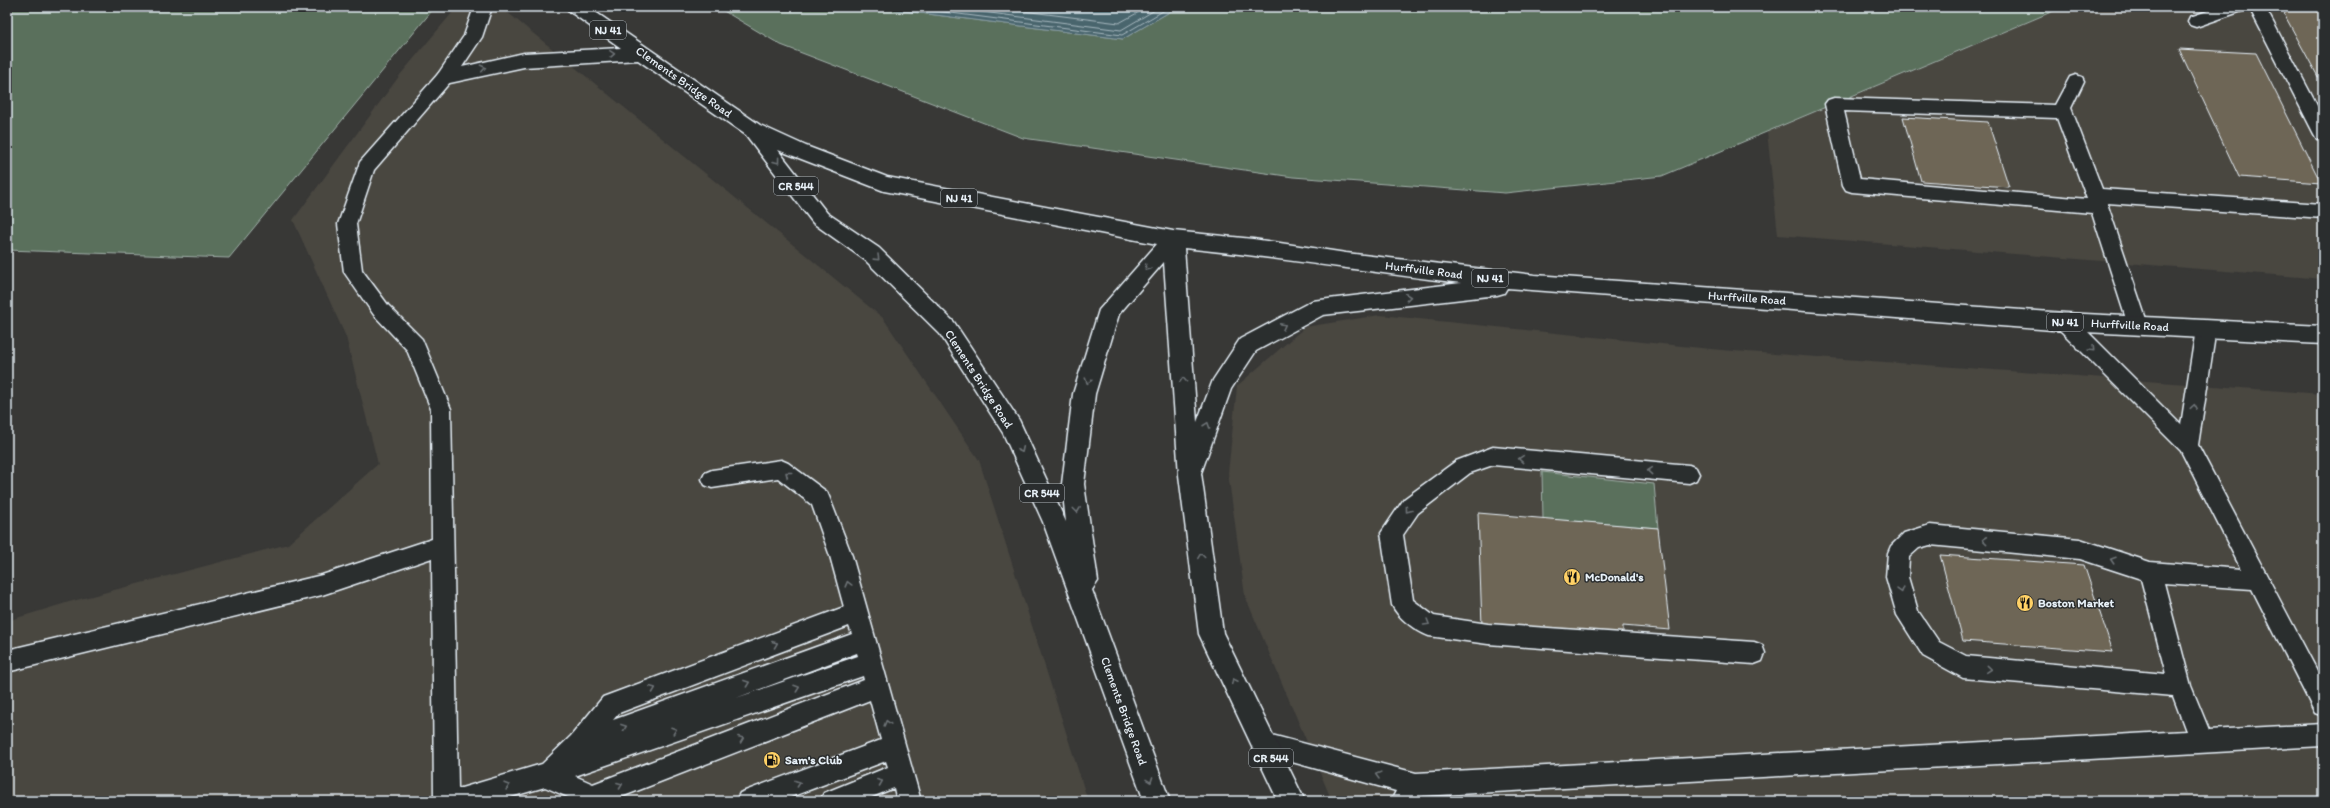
<svg xmlns="http://www.w3.org/2000/svg" width="2330" height="808" viewBox="0 0 2330 808" font-family="Itim,sans-serif">
	<rect width="100%" height="100%" fill="#383836"/>
	<filter id="ink" filterUnits="userSpaceOnUse"><feTurbulence type="fractalNoise" baseFrequency=".025" numOctaves="2"/><feDisplacementMap in="SourceGraphic" scale="8" xChannelSelector="R" yChannelSelector="G"/><feConvolveMatrix kernelMatrix="1 2 1 2 8 2 1 2 1" color-interpolation-filters="sRGB"/></filter>
	<g filter="url(#ink)">
		<g fill="#484640">
			<path d="M457,7H501L883,318L979,460L1088,801H7V621L69,602L288,544L378,464L346,337L293,220L400,75Z"/>
			<path d="M2063,7H2323V279L1778,235L1767,132Z"/>
			<path d="M1380,315L1721,350L2323,394V801H1332L1245,596L1228,473L1237,386L1305,327Z"/>
		</g>
		<g fill="#5a705c" stroke="#a1b0aa">
			<path d="M7,7H435L229,258L7,250Z"/>
			<path d="M717,7H873L1123,39L1178,7H2063L1662,176L1505,193L1293,177L1023,138L781,45Z"/>
			<path d="M1542,472L1654,484L1658,528L1543,519Z"/>
		</g>
		<path fill="#49656d" stroke="#899da5" d="M873,7H1178L1123,39Z"/>
		<g fill="none" stroke-linecap="round" stroke-linejoin="round">
			<g stroke="#a8b9c0" stroke-width="1">
				<path d="M904,7L1122,35L1170,7"/>
				<path d="M944,7L1121,30L1160,7"/>
				<path d="M991,7L1119,23L1148,7"/>
			</g>
		</g>
		<g fill="#6e6656" stroke="#e8f1f8">
			<path d="M2292,7H2323V86L2284,14Z"/>
			<path d="M2179,49L2256,53L2321,183L2239,177Z"/>
			<path d="M1903,117L1988,122L2009,187L1921,181Z"/>
			<path d="M1478,513L1658,528L1670,630L1623,626V638L1482,626Z"/>
			<path d="M1940,555L2084,565L2113,652L1963,641Z"/>
		</g>
		<g fill="none" stroke-linecap="round" stroke-linejoin="round">
			<g stroke="#e8f1f8" stroke-width="3">
				<g id="lane">
					<path d="M2219,7H2244L2242,11L2196,27L2190,25L2188,21L2190,17Z"/>
					<path d="M2249,7H2265L2323,117V140L2317,139L2314,134Z"/>
					<path d="M445,71L451,73L453,77L451,81L374,170L356,224L362,270L388,305L422,339L451,409L458,789L542,764L571,736L603,697L844,607L830,556L812,505L778,478L712,488L705,485L702,479L705,473L712,470L781,460L788,463L827,492L830,499L852,556L921,801H897L894,788L862,801H820L824,793L888,767L886,761L780,801H736L740,793L881,740L870,700L611,801H577L545,787L497,801H434L432,558L322,595L7,672V650L322,575L432,539L431,409L407,350L374,315L344,272L338,224L360,162L439,73ZM849,626L852,634L613,720L619,713ZM857,653L858,656L736,698ZM863,676L864,680L593,784L575,776Z"/>
					<path d="M2076,75L2082,77L2084,81L2071,108L2102,189L2323,204V218L2107,203L2148,325L2145,331L2138,333L2131,331L2128,325L2092,213L1852,192L1846,190L1843,185L1825,104L1828,100L1834,98L2055,105L2070,77ZM1844,111L2057,118L2087,199L1860,179Z"/>
					<path d="M2065,314L2072,316L2181,425L2196,329L2199,323L2206,321L2213,323L2216,329L2198,445L2323,682V716L2315,713L2252,589L2164,583L2191,686L2209,730L2323,724V746L1422,796L1418,801H1391L1396,791L1256,752L1252,744L1256,736L1264,733L1416,773L2186,731L2173,696L1963,678L1923,656L1897,615L1886,577L1888,553L1891,546L1904,533L1930,525L2080,539L2150,562L2241,569L2181,451L2058,328L2055,322L2058,316ZM1930,545L2080,559L2141,579L2166,674L1966,656L1939,642L1918,611L1908,577L1909,557L1919,548Z"/>
					<path d="M1493,447L1689,465L1696,468L1699,474L1696,480L1689,483L1493,465L1470,473L1418,513L1403,535L1413,600L1434,616L1488,624L1754,642L1762,645L1765,653L1762,661L1754,664L1488,644L1429,636C1416,631 1398,618 1392,605L1381,533L1404,499L1456,461Z"/>
				</g>
			</g>
			<g stroke="#e8f1f8" stroke-width="3">
				<path id="primary" d="M474,7H492L482,37L462,67L524,53L621,48L569,11L566,7H588L760,125L806,146L887,177L1173,231L1253,239L1346,253L1535,275L2065,313L2323,326V344L2065,331L1507,288L1504,293L1497,295L1323,315L1256,351L1231,389L1201,473L1223,633L1305,801H1278L1199,634L1179,475L1164,262L1119,314L1095,394L1084,484L1098,581L1092,590L1170,801H1144L1043,522L1003,433L940,334L865,260L813,223L746,135L638,60L524,67L445,84L438,82L436,77L464,36ZM778,150L884,191L1157,244L1099,310L1073,394L1062,484L1066,522L1019,420L954,322L879,248L827,213ZM1184,248C1277,257 1369,272 1461,283L1312,301L1240,339L1213,380L1197,422Z"/>
			</g>
			<use href="#lane" fill="#2a2d2e" fill-rule="evenodd"/>
			<use href="#primary" fill="#2a2d2e" fill-rule="evenodd"/>
		</g>
		<defs><path id="oneway-chevron" d="M-2-3.5L2.5 0L-2 3.5" fill="none" stroke-width="1.6" stroke-linecap="round" stroke-linejoin="round"/></defs>
		<g stroke="#6c7275">
			<use href="#oneway-chevron" transform="translate(612 54) rotate(-3)"/>
			<use href="#oneway-chevron" transform="translate(483 68) rotate(-12)"/>
			<use href="#oneway-chevron" transform="translate(777 161) rotate(53)"/>
			<use href="#oneway-chevron" transform="translate(877 258) rotate(44)"/>
			<use href="#oneway-chevron" transform="translate(1147 268) rotate(132)"/>
			<use href="#oneway-chevron" transform="translate(1408 297) rotate(-6)"/>
			<use href="#oneway-chevron" transform="translate(1283 326) rotate(-28)"/>
			<use href="#oneway-chevron" transform="translate(2092 349) rotate(45)"/>
			<use href="#oneway-chevron" transform="translate(1183 380) rotate(-94)"/>
			<use href="#oneway-chevron" transform="translate(1088 381) rotate(107)"/>
			<use href="#oneway-chevron" transform="translate(2194 407) rotate(-81)"/>
			<use href="#oneway-chevron" transform="translate(1207 425) rotate(-71)"/>
			<use href="#oneway-chevron" transform="translate(1021 450) rotate(65)"/>
			<use href="#oneway-chevron" transform="translate(1521 459) rotate(-175)"/>
			<use href="#oneway-chevron" transform="translate(1650 471) rotate(-175)"/>
			<use href="#oneway-chevron" transform="translate(788 474) rotate(-142)"/>
			<use href="#oneway-chevron" transform="translate(1077 510) rotate(83)"/>
			<use href="#oneway-chevron" transform="translate(1408 510) rotate(127)"/>
			<use href="#oneway-chevron" transform="translate(1985 540) rotate(-174)"/>
			<use href="#oneway-chevron" transform="translate(1201 556) rotate(-98)"/>
			<use href="#oneway-chevron" transform="translate(2113 560) rotate(-162)"/>
			<use href="#oneway-chevron" transform="translate(848 584) rotate(-105)"/>
			<use href="#oneway-chevron" transform="translate(1901 590) rotate(74)"/>
			<use href="#oneway-chevron" transform="translate(1427 623) rotate(31)"/>
			<use href="#oneway-chevron" transform="translate(775 644) rotate(-21)"/>
			<use href="#oneway-chevron" transform="translate(1989 669) rotate(5)"/>
			<use href="#oneway-chevron" transform="translate(1234 681) rotate(-116)"/>
			<use href="#oneway-chevron" transform="translate(747 683) rotate(-20)"/>
			<use href="#oneway-chevron" transform="translate(797 688) rotate(-19)"/>
			<use href="#oneway-chevron" transform="translate(653 689) rotate(-21)"/>
			<use href="#oneway-chevron" transform="translate(887 723) rotate(-105)"/>
			<use href="#oneway-chevron" transform="translate(624 727) rotate(-20)"/>
			<use href="#oneway-chevron" transform="translate(674 730) rotate(-19)"/>
			<use href="#oneway-chevron" transform="translate(741 739) rotate(-21)"/>
			<use href="#oneway-chevron" transform="translate(1378 775) rotate(-165)"/>
			<use href="#oneway-chevron" transform="translate(1150 780) rotate(70)"/>
			<use href="#oneway-chevron" transform="translate(880 782) rotate(-22)"/>
			<use href="#oneway-chevron" transform="translate(798 783) rotate(-20)"/>
			<use href="#oneway-chevron" transform="translate(620 785) rotate(-21)"/>
			<use href="#oneway-chevron" transform="translate(507 786) rotate(-16)"/>
		</g>
	</g>
	<defs>
		<g id="restaurant-disc" transform="scale(0.9)"><circle r="9.5" fill="#ffd166" stroke="#2a2d2e"/><path d="M-5-6h1v4h1v-4h1v4h1v-4h1v5L-1.5 .5V6h-2V.5L-5-1ZM5-6V6H3V1.5H1.5Q1.5-4 5-6Z" fill="#111"/></g>
		<g id="fuel-disc" transform="scale(0.9)"><circle r="9.5" fill="#ffd166" stroke="#2a2d2e"/><path d="M-5.5-6h7V0h2V4h1.3V-2.5L3-4.5l.8-.8L6-3V5H2.5V1h-1V6h-7ZM-4.2-4.7v3.2H.2V-4.7Z" fill="#111"/></g>
	</defs>
	<g fill-rule="evenodd">
		<use href="#restaurant-disc" x="1572" y="577"/>
		<use href="#restaurant-disc" x="2025" y="603"/>
		<use href="#fuel-disc" x="772" y="760"/>
	</g>
	<g text-anchor="middle" dominant-baseline="central" stroke-width="3" stroke-linejoin="round" paint-order="stroke">
		<g fill="#2a2d2e" stroke="#afb6bb" stroke-width="1">
			<rect x="590" y="21" width="36" height="18" rx="3"/>
			<rect x="774" y="177" width="44" height="18" rx="3"/>
			<rect x="941" y="189" width="36" height="18" rx="3"/>
			<rect x="1472" y="269" width="36" height="18" rx="3"/>
			<rect x="2047" y="313" width="36" height="18" rx="3"/>
			<rect x="1020" y="484" width="44" height="18" rx="3"/>
			<rect x="1249" y="749" width="44" height="18" rx="3"/>
		</g>
		<g font-size="11" font-weight="bold" fill="#e8f1f8">
			<text x="608" y="30">NJ 41</text>
			<text x="796" y="186">CR 544</text>
			<text x="959" y="198">NJ 41</text>
			<text x="1490" y="278">NJ 41</text>
			<text x="2065" y="322">NJ 41</text>
			<text x="1042" y="493">CR 544</text>
			<text x="1271" y="758">CR 544</text>
		</g>
		<g font-size="12" fill="#e8f1f8" stroke="#2a2d2e">
			<text transform="translate(684 82) rotate(35)">Clements Bridge Road</text>
			<text transform="translate(1424 270) rotate(7)">Hurffville Road</text>
			<text transform="translate(1747 298) rotate(4)">Hurffville Road</text>
			<text transform="translate(2130 325) rotate(3)">Hurffville Road</text>
			<text transform="translate(979 379) rotate(57)">Clements Bridge Road</text>
			<text transform="translate(1124 711) rotate(70)">Clements Bridge Road</text>
		</g>
		<g font-size="12" font-weight="bold" fill="#e8f1f8" stroke="#2a2d2e" text-anchor="start">
			<text x="1585" y="577">McDonald's</text>
			<text x="2038" y="603">Boston Market</text>
			<text x="785" y="760">Sam's Club</text>
		</g>
	</g>
	<rect width="2330" height="808" fill="none" stroke="#2a2d2e" stroke-width="24"/>
	<rect x="12" y="12" width="2306" height="784" fill="none" stroke="#e8f1f8" stroke-width="1.5" filter="url(#ink)"/>
</svg>
